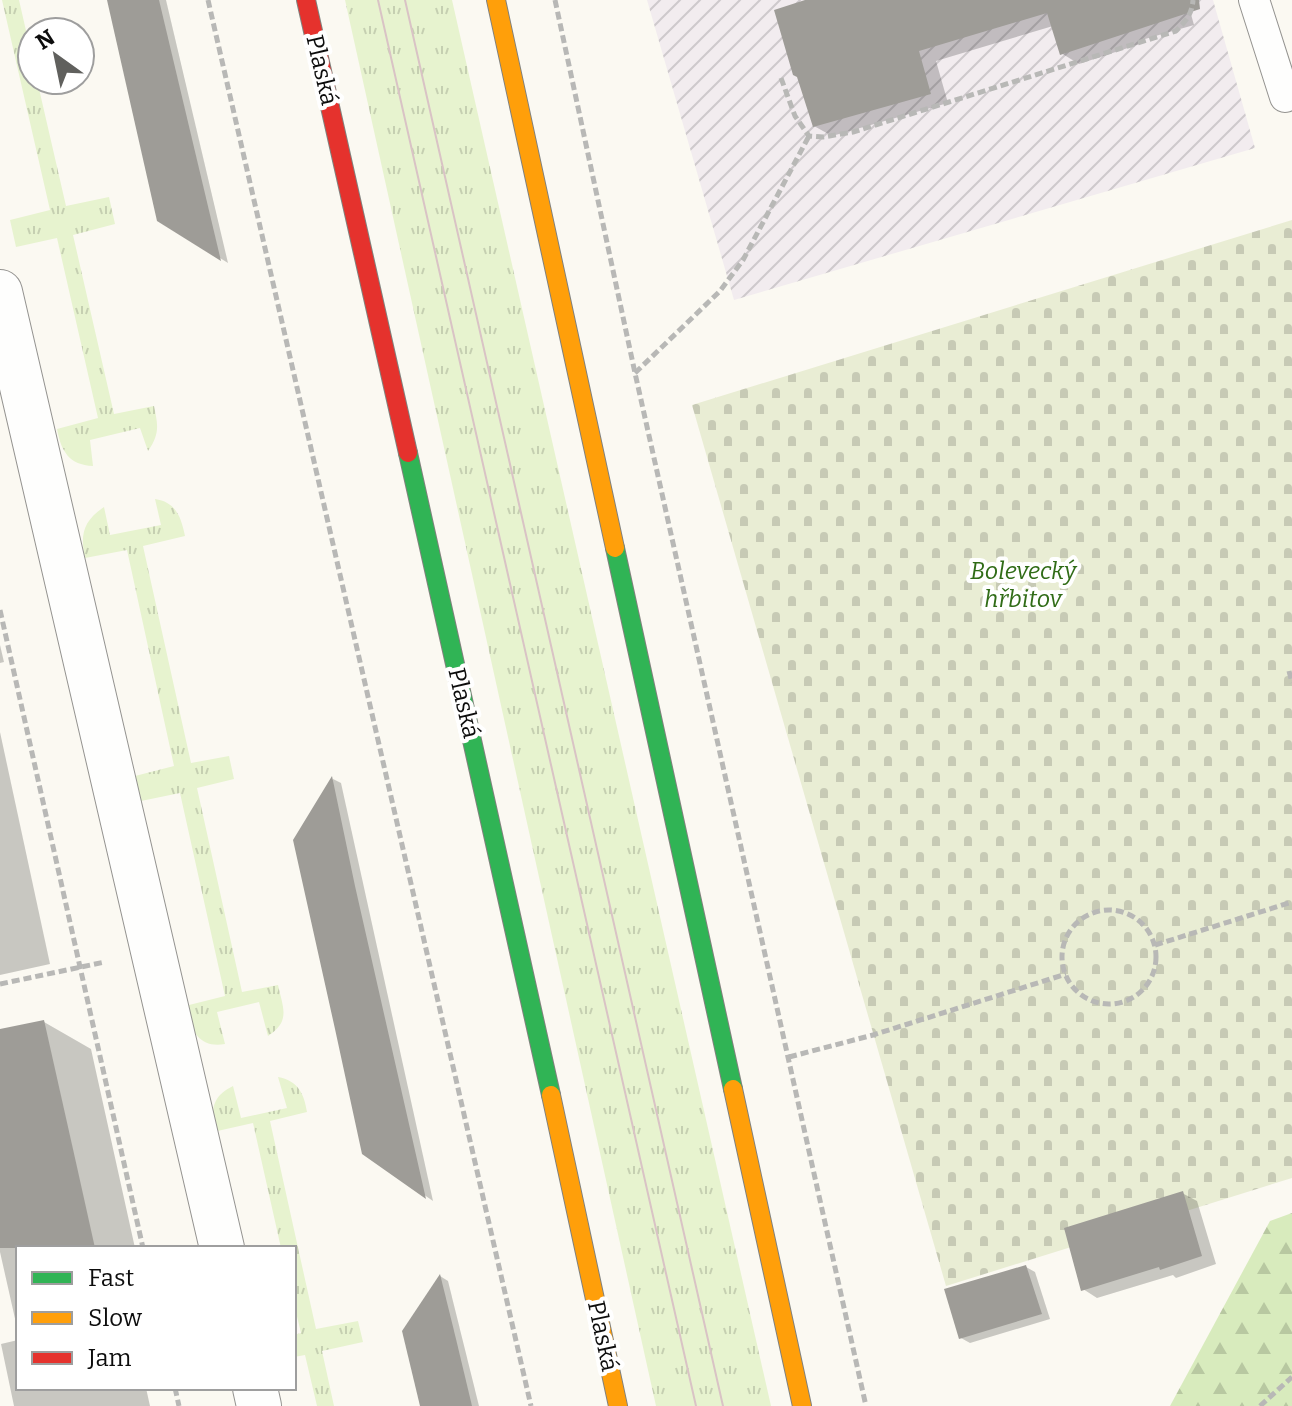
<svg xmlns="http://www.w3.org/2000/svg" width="1292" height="1406" viewBox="0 0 1292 1406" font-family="Bitter,serif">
	<defs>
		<pattern id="industrial-furrows" width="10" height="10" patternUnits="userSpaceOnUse" patternTransform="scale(2)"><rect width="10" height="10" fill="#f2ecef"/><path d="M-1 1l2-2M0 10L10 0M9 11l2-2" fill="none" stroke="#cec9cc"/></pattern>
		<pattern id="grass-tufts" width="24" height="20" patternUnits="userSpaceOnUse" patternTransform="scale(2)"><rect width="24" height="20" fill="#e7f3cf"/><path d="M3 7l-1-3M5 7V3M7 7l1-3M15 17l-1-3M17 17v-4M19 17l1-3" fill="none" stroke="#c5cfb1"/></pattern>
		<pattern id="forest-firs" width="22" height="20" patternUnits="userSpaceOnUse" patternTransform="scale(2)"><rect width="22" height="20" fill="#d8ebbd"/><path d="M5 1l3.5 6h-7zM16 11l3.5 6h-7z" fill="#b8c8a1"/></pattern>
		<pattern id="cemetery-stones" width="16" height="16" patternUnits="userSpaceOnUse" patternTransform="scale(2)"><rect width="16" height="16" fill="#e9edd4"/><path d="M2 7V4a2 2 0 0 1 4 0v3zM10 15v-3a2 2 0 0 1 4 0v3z" fill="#c7cab5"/></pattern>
	</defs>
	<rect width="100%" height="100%" fill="#fbf9f2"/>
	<path fill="url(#industrial-furrows)" d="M647,0H1213L1255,148L734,300Z"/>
	<g fill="url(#grass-tufts)">
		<path d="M2,0H19L32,57V80H37L66,206L109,197L115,224L73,235L114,414L154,406C158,425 160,434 148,451L140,428L90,440L93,466C69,465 61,451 57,429L98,418L57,238L16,247L10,220L50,210Z"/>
		<path d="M345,0H452L771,1406H656Z"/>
		<path d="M155,499C176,502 181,517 185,536L143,546L191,763L229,756L234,779L197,788L242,992L278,985C283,1008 291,1021 268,1036L259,1002L217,1012L225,1044C198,1049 190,1028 185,1006L225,996L180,793L141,801L135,776L174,766L127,550L85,558C80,535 83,521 104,507L110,535L161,525Z"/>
		<path d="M278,1077C298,1081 304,1093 307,1112L270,1121L316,1329L358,1321L363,1342L322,1351L334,1406H317L305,1355L294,1357V1335L301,1333L294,1304V1248H281L253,1123L213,1132C212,1109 211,1097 233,1086L241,1118L287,1108Z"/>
	</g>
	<path fill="url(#forest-firs)" d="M1292,1213V1406H1170L1270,1221Z"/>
	<path fill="url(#cemetery-stones)" d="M1292,220V1178L946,1286L692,405Z"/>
	<g fill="#0003">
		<path d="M109,0H166L228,263L159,220Z"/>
		<path d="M812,0H1187L1194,25L1145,39L1143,43L1079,64L1061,53L1053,26L936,61L948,103L832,136L814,126Z"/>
		<path d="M0,645L4,662L0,663Z"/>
		<path d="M0,732L50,964L0,975Z"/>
		<path d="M333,779L341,783L433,1201L364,1153L295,840Z"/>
		<path d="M44,1022L91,1049L135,1248H18V1332L0,1252V1031Z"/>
		<path d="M1182,1193L1197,1201L1216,1264L1176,1278L1173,1275L1097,1298L1083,1289Z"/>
		<path d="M1026,1267L1035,1272L1050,1319L970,1343L961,1338Z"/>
		<path d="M440,1276L448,1281L479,1406H422Z"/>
		<path d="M18,1340V1388H146L150,1406H14L1,1344Z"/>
	</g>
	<g fill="#9e9c97">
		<path d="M107,0H159L221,261L157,221Z"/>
		<path d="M805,0H1199L1200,9L1060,55L1047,13L919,51L931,94L813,127L797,77L793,75L774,10Z"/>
		<path d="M332,776L355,886L426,1199L362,1154L335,1029L293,840Z"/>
		<path d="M44,1020L77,1167L95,1248H0V1029Z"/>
		<path d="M1183,1191L1202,1256L1160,1270L1159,1267L1081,1291L1064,1228Z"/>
		<path d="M1026,1265L1042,1314L959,1339L944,1289Z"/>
		<path d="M440,1274L456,1339L472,1406H420L402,1331Z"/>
	</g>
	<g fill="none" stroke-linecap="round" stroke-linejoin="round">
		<g stroke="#949390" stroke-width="32">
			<path id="lane" d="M1254,0L1285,97"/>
		</g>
		<g stroke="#949390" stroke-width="46">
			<g id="street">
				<path d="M0,292L222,1248"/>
				<path d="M255,1388L259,1406"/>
			</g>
		</g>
		<g stroke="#81817d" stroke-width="20">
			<g id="fast">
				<path d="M408,453L551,1095"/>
				<path d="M615,548L733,1089"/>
			</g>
		</g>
		<g stroke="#81817d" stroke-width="20">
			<g id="slow">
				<path d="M496,0L615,548"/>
				<path d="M733,1089L802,1406"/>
				<path d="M551,1095L618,1406"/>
			</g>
		</g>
		<g stroke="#81817d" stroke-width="20">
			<path id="jam" d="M306,0L408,453"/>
		</g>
		<g stroke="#b8b8b6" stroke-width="5" stroke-dasharray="8 4" stroke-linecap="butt">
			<path d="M208,0L531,1406"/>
			<path d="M555,0L635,373L866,1406"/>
			<path d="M781,78L795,116L809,136L823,137L853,132L1176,31C1186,21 1192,14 1193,0"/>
			<path d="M635,373L720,291L743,260L809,136"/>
			<path d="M0,610L143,1248"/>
			<path d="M1289,671L1292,683"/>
			<circle cx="1109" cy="957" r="47"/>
			<path d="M1155,945L1292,902"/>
			<path d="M0,984L105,962"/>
			<path d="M789,1057L873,1035L1066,974"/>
			<path d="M175,1388L179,1406"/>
			<path d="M1260,1406L1292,1377"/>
		</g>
		<use href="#lane" stroke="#fefefd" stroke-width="30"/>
		<use href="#street" stroke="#fefefd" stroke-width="44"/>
		<use href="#fast" stroke="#30b455" stroke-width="18"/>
		<use href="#slow" stroke="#ff9f0a" stroke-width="18"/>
		<use href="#jam" stroke="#e5322d" stroke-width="18"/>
		<g stroke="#d9c3c5" stroke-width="2">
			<path d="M378,0L696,1406"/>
			<path d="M405,0L723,1406"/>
		</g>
	</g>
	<g text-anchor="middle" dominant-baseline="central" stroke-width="8" stroke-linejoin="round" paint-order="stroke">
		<g font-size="24" fill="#0d0d0d" stroke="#fff">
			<text transform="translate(322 70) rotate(77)">Plaská</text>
			<text transform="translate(464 703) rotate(77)">Plaská</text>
			<text transform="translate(603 1336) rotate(78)">Plaská</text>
		</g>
		<g font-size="24" font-style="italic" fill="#306c17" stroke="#fff">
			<text x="1023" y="571">Bolevecký<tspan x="1023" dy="28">hřbitov</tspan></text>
		</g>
	</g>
	<rect x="16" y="1246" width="280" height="144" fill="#ffffff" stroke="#9e9e9e" stroke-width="2"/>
	<rect x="32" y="1272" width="40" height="12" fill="#30b455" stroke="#9e9e9e" stroke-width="2"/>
	<text x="88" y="1286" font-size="24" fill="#0d0d0d">Fast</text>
	<rect x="32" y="1312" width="40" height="12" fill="#ff9f0a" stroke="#9e9e9e" stroke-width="2"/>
	<text x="88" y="1326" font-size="24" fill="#0d0d0d">Slow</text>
	<rect x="32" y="1352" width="40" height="12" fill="#e5322d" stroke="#9e9e9e" stroke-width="2"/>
	<text x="88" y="1366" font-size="24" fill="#0d0d0d">Jam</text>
	<g transform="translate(56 56) rotate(327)"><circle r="38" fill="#ffffff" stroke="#9e9e9e" stroke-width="2"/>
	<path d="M0-6L14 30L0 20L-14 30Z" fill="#60605d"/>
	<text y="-12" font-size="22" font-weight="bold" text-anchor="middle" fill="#0d0d0d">N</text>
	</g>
</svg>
